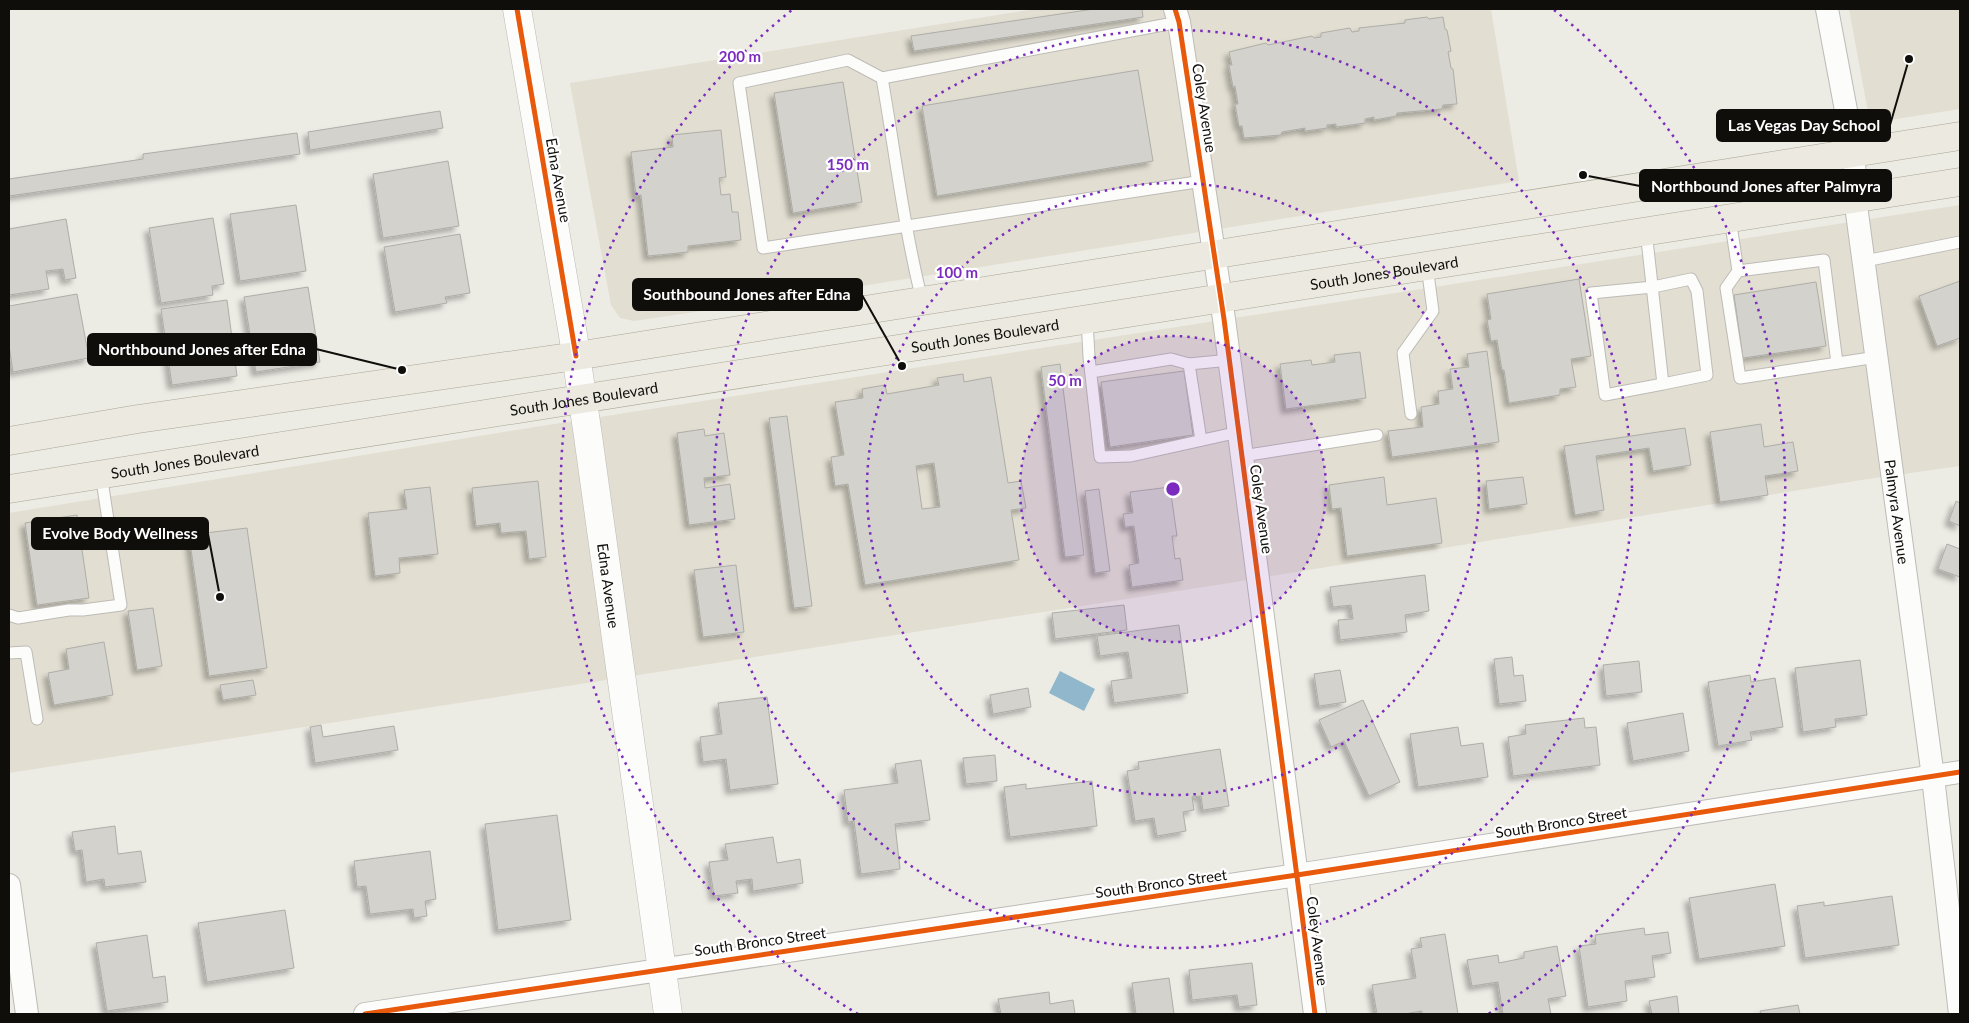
<svg xmlns="http://www.w3.org/2000/svg" width="1969" height="1023" viewBox="0 0 1969 1023" font-family="Lato,sans-serif">
	<defs>
		<filter id="shadow"><feDropShadow dx="-4.5" dy="4.5" stdDeviation="2.5" flood-color="#0004"/></filter>
	</defs>
	<rect width="100%" height="100%" fill="#ecebe4"/>
	<g fill="#e2ded1">
		<path d="M1035,9H1491L1519,181L755,303L634,321L620,318L611,305L570,83Z"/>
		<path d="M1849,9H1960V109L1870,123Z"/>
		<path d="M1960,205V466L1861,480L1229,583L9,773V513L529,428Z"/>
	</g>
	<path fill="#90b7cc" d="M1060,671L1095,689L1084,711L1049,693Z"/>
	<g fill="#d3d2cc" stroke="#aeada8" fill-rule="evenodd" filter="url(#shadow)">
		<path d="M1094,9H1142L1143,17L914,51L911,36Z"/>
		<path d="M1427,17L1429,19L1443,17L1445,29L1447,30L1451,51L1448,52L1451,68L1453,69L1457,104L1443,105L1442,109L1397,113L1396,116L1374,120V117L1365,119V123L1336,127V124L1327,125V128L1305,131V128L1282,132L1281,135L1244,138L1242,126H1239L1235,104H1238L1235,86L1233,87L1229,65H1232L1229,52L1266,43L1268,45L1312,36L1314,38L1321,37V33L1350,28L1352,32L1359,31V28L1405,23V20Z"/>
		<path d="M1138,70L1153,161L937,196L922,106Z"/>
		<path d="M843,82L862,202L793,213L774,93Z"/>
		<path d="M440,111L443,128L310,150L308,132Z"/>
		<path d="M721,130L726,177L719,178L721,195L730,194L732,212H738L741,240L688,246V252L648,256L641,195L636,196L631,152L673,147L672,135Z"/>
		<path d="M297,133L300,154L9,196V179L143,159V154Z"/>
		<path d="M448,161L459,226L383,238L373,174Z"/>
		<path d="M296,205L306,271L240,281L230,214Z"/>
		<path d="M213,218L224,284L212,286L213,295L161,303L149,228Z"/>
		<path d="M66,219L76,278L65,280L63,269L46,271L49,289L9,295V229Z"/>
		<path d="M460,234L470,293L445,297L447,303L395,312L384,247Z"/>
		<path d="M1579,279L1591,356L1571,359L1576,387L1560,389V395L1509,403L1504,370H1502L1497,340L1491,341L1487,320L1491,319L1487,294Z"/>
		<path d="M1960,281V338L1937,346L1919,296Z"/>
		<path d="M1816,282L1826,346L1743,358L1734,295Z"/>
		<path d="M308,287L320,362L256,372L244,297Z"/>
		<path d="M77,294L89,358L13,372L9,345V306Z"/>
		<path d="M227,300L237,376L172,385L161,309Z"/>
		<path d="M1487,351L1499,442L1392,457L1388,431L1423,427L1421,407L1439,404L1438,391L1453,389L1450,369L1469,367L1467,354Z"/>
		<path d="M1360,352L1366,398L1286,409L1280,364L1311,360L1312,365L1335,362L1334,355Z"/>
		<path d="M1060,364L1084,555L1065,557L1041,367Z"/>
		<path d="M1184,371L1193,435L1110,447L1101,382Z"/>
		<path d="M963,374L964,382L991,377L1008,483L1021,481L1026,508L1011,510L1019,560L865,585L848,484L835,486L831,457L844,455L835,402L863,398L862,389L885,385L887,394L939,385L937,378ZM934,463L940,507L922,509L916,466Z"/>
		<path d="M787,416L812,606L794,608L769,418Z"/>
		<path d="M1761,424L1764,447L1793,442L1798,471L1765,476L1768,495L1720,502L1710,432Z"/>
		<path d="M1685,428L1691,465L1653,471L1649,448L1596,456L1604,510L1575,515L1564,446Z"/>
		<path d="M704,429L705,436L724,433L730,475L704,478L705,488L730,484L735,519L689,525L677,433Z"/>
		<path d="M1384,477L1387,505L1436,498L1442,543L1347,556L1341,508L1332,509L1329,485Z"/>
		<path d="M1523,477L1527,504L1489,509L1486,481Z"/>
		<path d="M538,481L546,557L529,559L526,531L501,533L500,523L476,526L472,488Z"/>
		<path d="M430,487L438,554L399,558L400,573L375,576L368,513L407,509L404,490Z"/>
		<path d="M1170,487L1177,536H1172L1175,559L1180,558L1183,580L1132,587L1129,565L1139,563L1134,526L1125,527L1123,514L1133,513L1130,492Z"/>
		<path d="M1099,489L1110,571L1095,573L1085,491Z"/>
		<path d="M1956,501L1960,503V526L1949,521Z"/>
		<path d="M77,515L89,598L37,605L25,523Z"/>
		<path d="M247,528L267,668L209,676L189,535Z"/>
		<path d="M1947,544L1960,549V577L1938,569Z"/>
		<path d="M736,565L744,632L703,637L694,570Z"/>
		<path d="M1425,575L1429,611L1405,615L1407,632L1340,640L1338,620L1353,619L1351,605L1333,607L1330,587Z"/>
		<path d="M1124,605L1127,630L1055,639L1052,613Z"/>
		<path d="M153,608L162,666L137,670L128,611Z"/>
		<path d="M1179,625L1188,693L1114,703L1111,681L1132,678L1128,652L1100,656L1097,636Z"/>
		<path d="M104,642L113,695L54,705L48,673L69,669L66,649Z"/>
		<path d="M1512,657L1514,676L1523,675L1526,701L1499,704L1494,659Z"/>
		<path d="M1860,660L1867,715L1835,719L1836,727L1803,732L1795,668Z"/>
		<path d="M1639,661L1642,692L1606,696L1603,665Z"/>
		<path d="M1340,670L1346,702L1319,706L1314,674Z"/>
		<path d="M1750,675L1751,682L1775,678L1783,727L1750,732L1752,740L1718,746L1708,682Z"/>
		<path d="M253,680L256,695L223,700L220,685Z"/>
		<path d="M1028,688L1031,707L993,714L990,695Z"/>
		<path d="M767,697L778,784L730,790L726,759L703,762L700,737L722,734L718,703Z"/>
		<path d="M1363,700L1400,782L1369,796L1344,741L1331,747L1319,720Z"/>
		<path d="M1683,713L1689,751L1633,761L1627,723Z"/>
		<path d="M1584,718L1585,728L1596,727L1600,765L1513,776L1508,737L1526,734L1525,725Z"/>
		<path d="M321,725L323,737L394,726L398,750L315,763L310,727Z"/>
		<path d="M1458,727L1461,746L1483,743L1488,777L1418,787L1410,734Z"/>
		<path d="M1220,749L1229,806L1203,810L1201,796L1192,797L1194,810L1183,812L1186,831L1157,836L1154,818L1135,821L1127,771L1139,769L1138,762Z"/>
		<path d="M995,755L997,781L966,784L963,758Z"/>
		<path d="M921,760L930,820L895,824L900,869L861,874L854,821L848,822L844,790L898,783L895,764Z"/>
		<path d="M1092,781L1097,826L1010,837L1004,787L1026,784V789Z"/>
		<path d="M557,815L571,920L498,930L485,824Z"/>
		<path d="M115,826L118,854L141,851L146,882L105,887L104,879L86,882L82,850L75,851L72,832Z"/>
		<path d="M773,837L777,863L800,859L803,883L753,891L752,879L736,881L738,893L714,896L709,862L728,860L725,844Z"/>
		<path d="M430,851L436,899L425,901L427,916L414,918L413,909L370,914L366,886L357,887L354,861Z"/>
		<path d="M1775,884L1785,946L1699,959L1689,898Z"/>
		<path d="M1892,896L1899,945L1805,958L1797,906L1824,902V906Z"/>
		<path d="M285,910L294,968L207,982L198,923Z"/>
		<path d="M1644,928L1645,935L1668,932L1671,953L1652,956L1655,977L1625,981L1627,1001L1588,1007L1579,946L1596,944L1595,935Z"/>
		<path d="M1445,934L1458,1014H1422V1011L1404,1014H1377L1372,985L1416,978L1411,949L1422,947L1420,938Z"/>
		<path d="M147,935L153,978L165,976L168,1002L107,1011L96,943Z"/>
		<path d="M1557,946L1566,996L1548,999L1551,1014H1503L1498,982L1472,986L1467,960L1498,955L1499,963L1524,958V952Z"/>
		<path d="M1252,963L1257,1005L1239,1007L1237,995L1192,1000L1189,970Z"/>
		<path d="M1169,978L1174,1014H1136L1132,983Z"/>
		<path d="M1049,992L1050,1004L1073,1000L1075,1014H1001L998,999Z"/>
		<path d="M1677,996L1679,1014H1652L1649,1001Z"/>
		<path d="M1798,1005L1800,1014H1761L1760,1011Z"/>
	</g>
	<g fill="none" stroke-linecap="round" stroke-linejoin="round">
		<g stroke="#bdbbb6" stroke-width="13">
			<g id="lane">
				<path d="M882,78L1179,22"/>
				<path d="M1730,218L1738,271L1726,288L1740,378L1877,357"/>
				<path d="M1646,231L1663,384L1605,395L1591,293L1653,287L1691,279L1697,291L1707,375L1663,384"/>
				<path d="M1865,261L1960,242"/>
				<path d="M1738,271L1824,260L1837,363"/>
				<path d="M922,300C904,228 895,152 882,78L848,60L739,83L763,248L1203,181"/>
				<path d="M1087,319L1089,357L1100,457L1131,456L1239,432"/>
				<path d="M1189,364L1201,440"/>
				<path d="M1091,372L1171,359L1189,364L1230,360"/>
				<path d="M1411,414L1403,353L1433,311L1427,266"/>
				<path d="M1242,456L1377,435"/>
				<path d="M9,615L18,618L69,610H83L121,605L101,474"/>
				<path d="M9,653L26,652L37,719"/>
			</g>
		</g>
		<g stroke="#bdbbb6" stroke-width="24">
			<g id="street">
				<path d="M1175,9L1179,22L1224,319L1315,1014"/>
				<path id="s1" d="M1827,9L1854,153L1855,198L1933,777L1960,1014"/>
				<path d="M9,885L27,1014"/>
				<path d="M365,1014L1297,875L1960,772"/>
			</g>
		</g>
		<g stroke="#bdbbb6" stroke-width="29">
			<g id="secondary">
				<path id="s2" d="M517,9L573,335L588,436L668,1014"/>
			</g>
		</g>
		<g stroke="#aba795" stroke-width="29">
			<g id="primary">
				<path d="M9,441L138,419L576,356L1960,136"/>
				<path id="s3" d="M9,489L1960,182"/>
			</g>
		</g>
		<use href="#lane" stroke="#fcfcfb" stroke-width="11"/>
		<use href="#street" stroke="#fcfcfb" stroke-width="22"/>
		<use href="#secondary" stroke="#fcfcfb" stroke-width="28"/>
		<use href="#primary" stroke="#ebe9e0" stroke-width="28"/>
		<g stroke="#fff" stroke-width="8">
			<g id="cycleway">
				<path d="M517,9L576,356"/>
				<path d="M1175,9L1179,22L1224,319L1315,1014"/>
				<path d="M365,1014L1297,875L1960,772"/>
			</g>
		</g>
		<use href="#cycleway" stroke="#e8590c" stroke-width="5"/>
	</g>
	<circle cx="1173" cy="489" r="153" fill="#7b2cbf" fill-opacity=".12"/>
	<g fill="none" stroke="#7b2cbf" stroke-width="2.5" stroke-dasharray="2.5 5">
		<circle cx="1173" cy="489" r="153"/>
		<circle cx="1173" cy="489" r="306"/>
		<circle cx="1173" cy="489" r="459"/>
		<path d="M858 1014A612 612 0 0 1 792 10M1554 10A612 612 0 0 1 1488 1014"/>
	</g>
	<g text-anchor="middle" dominant-baseline="central" stroke-width="4.5" stroke-linejoin="round" paint-order="stroke">
		<g font-size="15" fill="#0f0e0a" stroke="#fff">
			<text transform="translate(1205 108) rotate(81)">Coley Avenue</text>
			<text transform="translate(559 180) rotate(80)">Edna Avenue</text>
			<text stroke="none"><textPath href="#s3" startOffset="1392">South Jones Boulevard</textPath></text>
			<text stroke="none"><textPath href="#s3" startOffset="988">South Jones Boulevard</textPath></text>
			<text stroke="none"><textPath href="#s3" startOffset="582">South Jones Boulevard</textPath></text>
			<text stroke="none"><textPath href="#s3" startOffset="178">South Jones Boulevard</textPath></text>
			<text transform="translate(1262 509) rotate(82)">Coley Avenue</text>
			<text stroke="none"><textPath href="#s1" startOffset="508">Palmyra Avenue</textPath></text>
			<text stroke="none"><textPath href="#s2" startOffset="584">Edna Avenue</textPath></text>
			<text transform="translate(1561 822) rotate(-9)">South Bronco Street</text>
			<text transform="translate(1161 883) rotate(-8)">South Bronco Street</text>
			<text transform="translate(760 941) rotate(-8)">South Bronco Street</text>
			<text transform="translate(1318 941) rotate(83)">Coley Avenue</text>
		</g>
	</g>
	<circle cx="1173" cy="489" r="8" fill="#7b2cbf" stroke="#fff" stroke-width="2.5"/>
	<g font-size="15" text-anchor="middle" font-weight="bold" fill="#7b2cbf" stroke="#fff" stroke-width="4.5" stroke-linejoin="round" paint-order="stroke">
		<text x="740" y="62">200 m</text>
		<text x="848" y="170">150 m</text>
		<text x="957" y="278">100 m</text>
		<text x="1065" y="386">50 m</text>
	</g>
	<path fill="none" stroke="#0f0e0a" stroke-width="2" d="M1909 59L1890 125M1583 175L1640 186M902 366L862 295M402 370L316 349M220 597L208 534"/>
	<g fill="#0f0e0a" stroke="#fff" stroke-width="2">
		<circle cx="1909" cy="59" r="5"/>
		<circle cx="1583" cy="175" r="5"/>
		<circle cx="902" cy="366" r="5"/>
		<circle cx="402" cy="370" r="5"/>
		<circle cx="220" cy="597" r="5"/>
	</g>
	<g fill="#0f0e0a" stroke="#0f0e0a" stroke-width="2">
		<rect x="1717" y="110" width="173" height="31" rx="5"/>
		<rect x="1640" y="170" width="251" height="31" rx="5"/>
		<rect x="633" y="279" width="229" height="31" rx="5"/>
		<rect x="88" y="334" width="228" height="31" rx="5"/>
		<rect x="32" y="518" width="176" height="31" rx="5"/>
	</g>
	<g font-size="16" text-anchor="middle" font-weight="bold" fill="#fff">
		<text x="1804" y="131">Las Vegas Day School</text>
		<text x="1766" y="192">Northbound Jones after Palmyra</text>
		<text x="747" y="300">Southbound Jones after Edna</text>
		<text x="202" y="355">Northbound Jones after Edna</text>
		<text x="120" y="539">Evolve Body Wellness</text>
	</g>
	<rect width="1969" height="1023" fill="none" stroke="#0f0e0a" stroke-width="20"/>
</svg>
